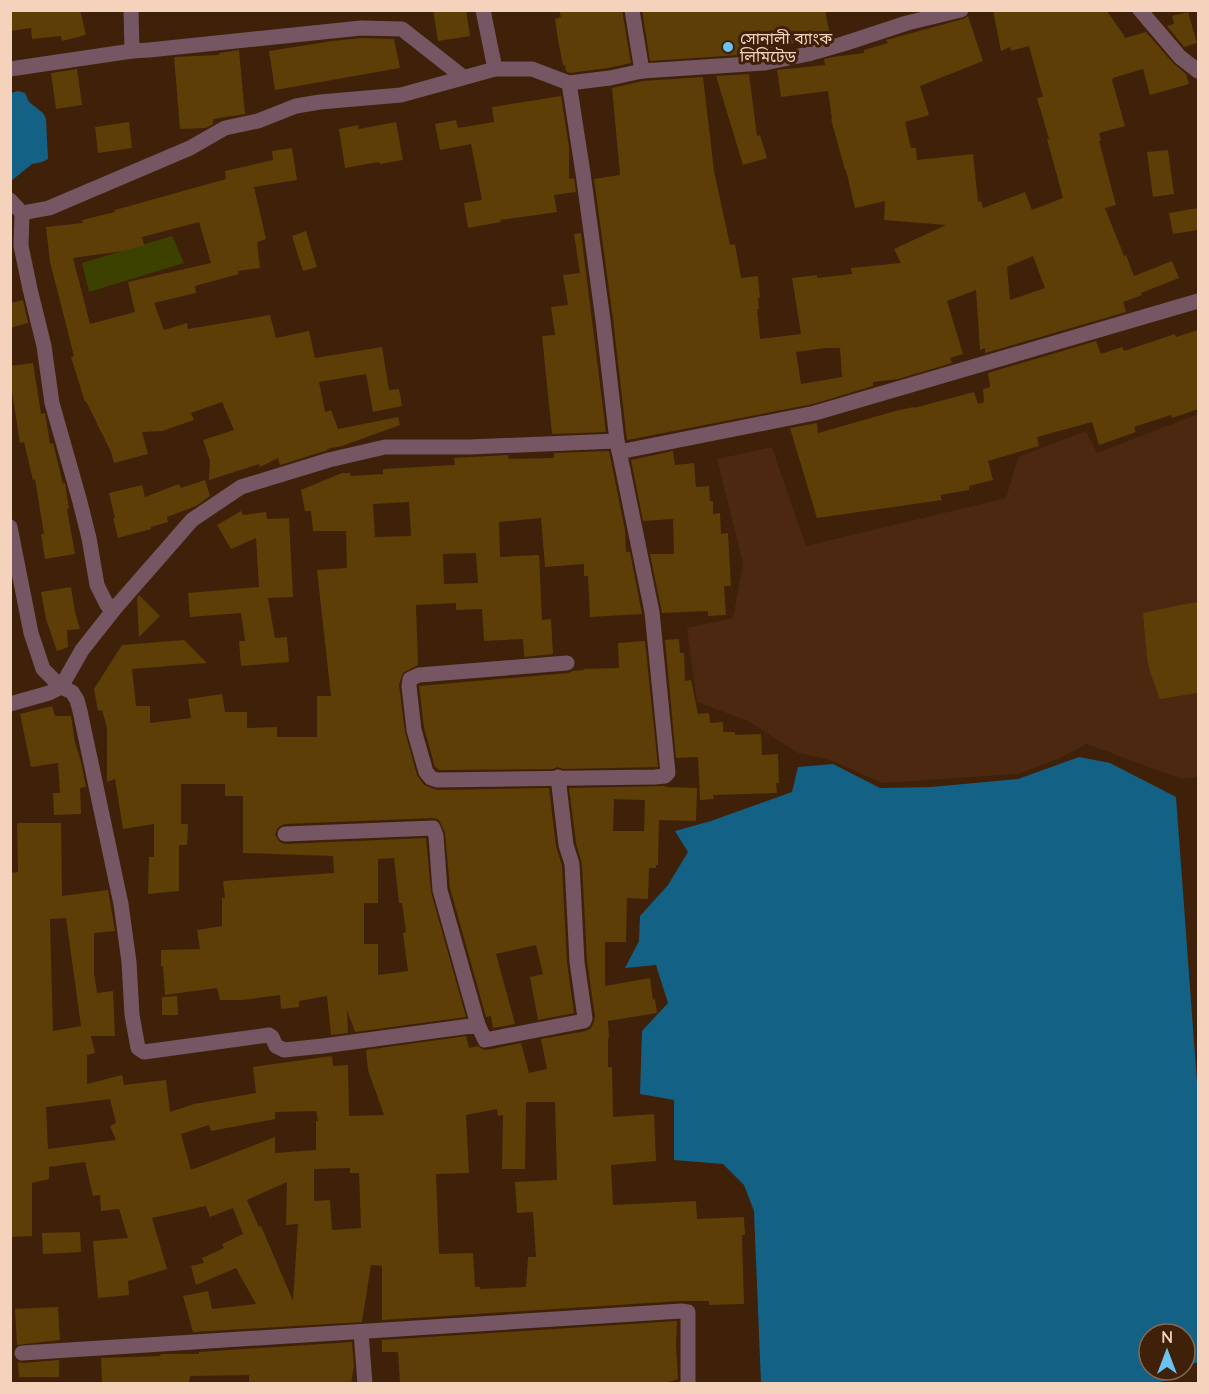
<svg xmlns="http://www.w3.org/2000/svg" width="1209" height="1394" viewBox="0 0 1209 1394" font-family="Quicksand,'Noto Sans Bengali',sans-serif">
	<rect width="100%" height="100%" fill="#3f2009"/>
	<path fill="#4b280f" d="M1198,414V777L1181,779L1087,744L1060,758L1018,774L882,783L828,759L798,753L748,721L697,702L687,628L733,618L743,563L717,459L772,447L806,546L1006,498L1018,457L1086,431L1097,453Z"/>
	<path fill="#3c4100" d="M172,236L184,263L89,292L82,263Z"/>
	<g fill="#136286">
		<path d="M18,91L25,93L29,102L43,113L46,119L48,159L42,162L32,164L11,181V93Z"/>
		<path d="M1079,757L1110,763L1176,797L1198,1096V1363H1185V1334H1149V1370H1173L1167,1380L1157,1383H761L754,1211L744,1185L723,1164L674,1160V1100L640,1094L642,1031L668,1003L656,965L625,968L639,941L640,916L668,885L688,852L675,831L711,821L792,792L798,767L833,764L880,788L931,787L1018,779Z"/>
	</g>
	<g fill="#5d3e07" fill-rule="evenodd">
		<path d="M10,10H80L86,35L62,41L61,36L32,39L31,28L10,31Z"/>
		<path d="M433,10H466L470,36L438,41Z"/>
		<path d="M559,10H622L631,63L608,68L570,73L566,71L565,65H563L558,40L555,19L561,17Z"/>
		<path d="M642,10H825L830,35L740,55L650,61Z"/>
		<path d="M993,10H1106L1123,34L1125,38L1146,32L1173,63L1186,74L1189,84L1150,95L1143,69L1113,78L1112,80L1125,126L1099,133L1101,141H1099L1116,205L1105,208L1124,256L1126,255L1134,276L1172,261L1179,278L1141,293L1142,295L1123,302L1126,312L985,353V348L980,350L976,290L947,301L963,354L950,358L952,363L898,379L873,382V386L813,404L627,440L613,319L594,179L620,175L612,88L643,81L703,77L714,171L730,245L735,244L741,278L758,276L760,298H758L759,309H757L760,339L801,334L792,278L817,275V278L852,274L851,268L901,263L894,249L946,225L884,220L885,201L855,208L846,170H845L831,119H832L828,91L781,97L777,70L825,65L824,59L833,57L864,53V50L888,43L886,40L963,19L968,16L983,61L920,86L929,115L905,122L911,148H916L917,160L973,154L978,202L981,201L983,208L1025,192L1032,210L1063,198L1047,139H1049L1037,98L1043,97L1029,46L1011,51L1010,47L1001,51ZM1033,256L1045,288L1010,300L1007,267ZM825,348H840L842,377L801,384L796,352Z"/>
		<path d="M1188,12L1197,43L1184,47L1167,26L1174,24L1172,16Z"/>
		<path d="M361,38L394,39L400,68L275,90L269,51L332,41Z"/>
		<path d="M239,50L245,114L213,119V124L206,128L180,129L174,57L219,55V53Z"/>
		<path d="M77,69L82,105L56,109L51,73Z"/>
		<path d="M749,74L757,136L760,135L767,158L743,165L716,76Z"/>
		<path d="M561,96L569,147V179L574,178L576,192L554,195L557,212L500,220L501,222L468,228L464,203L482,200L471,144L440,150L435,124L456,120L458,128L494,122L492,107Z"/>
		<path d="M129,122L132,148L98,153L95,127Z"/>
		<path d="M396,122L403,160L380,164L379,162L345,168L339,129L358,125L359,129Z"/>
		<path d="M292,148L297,180L254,187L266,239L257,242L260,268L238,271L239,274L195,286L196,293L154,303L164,330L187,323L188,329L270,315L276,338L309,331L315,358L382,347L389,390L399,389L402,406L373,412L366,374L319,382L325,412L331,410L338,429L398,417L400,425L342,446L327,449L328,450L280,465L278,458L260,467L259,464L209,480L210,461L203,440L234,430L222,402L191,413L194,420L162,431L142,432L148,454L114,463L111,452L86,401L85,402L71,357L74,356L50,262L46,227L83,223L82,220L115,212V210L226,179L225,171L273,160L272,151ZM199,222L211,263L128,282L135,312L90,324L73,258L123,251L144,245L142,237Z"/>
		<path d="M1168,150L1174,194L1153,197L1147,152Z"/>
		<path d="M1198,208V230L1173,234L1169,213Z"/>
		<path d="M306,231L317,267L303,271L292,236Z"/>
		<path d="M581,233L606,432L552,434L542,336L555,335L551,307L568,305L563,275L580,273L574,234Z"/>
		<path d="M23,300L28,323L10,328V303Z"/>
		<path d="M1198,330V409L1172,418L1171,415L1134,427L1136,432L1099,445L1092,422L1037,437L1039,446L988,461L993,480L969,486V490L940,495L942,500L817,518L790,428L817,423L818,433L899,410L914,407V408L974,392L978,404L984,402L983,389L990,387L988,373L1096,341L1101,354L1122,347L1124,351L1175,334L1176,337Z"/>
		<path d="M33,363L41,414L45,413L50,444L53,443L63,484L65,483L66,490L69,508L67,509L75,554L45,559L41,534H44L35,479L33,480L24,442L20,443L12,392H10V366Z"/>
		<path d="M609,451L625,530L626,552H630L642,614L590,617L588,576H584V564L545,567L541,518L499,522L500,557L539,555L542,620L551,619L553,654L524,657L523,639L484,641L482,609L456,610V603L416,605L418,665L403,673L399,685L405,732L417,775L424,785L437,790L549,788L556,846L562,866L567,963L574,1013L538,1020L530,977L543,974L536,945L496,954L515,1024L493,1028L491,1016L486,1017L450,888L445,833L439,820L433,818L285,824L280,826L277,829L275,835L280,842L285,844L426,838L431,892L466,1017L355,1032L347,1010L348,1033L331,1035L327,996L299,1001V1007L281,1009L280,995L242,1000H220L217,988L165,995L163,966H161V950L200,949L197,930L222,926V898H225L223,881L334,873L333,856L243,853V796H225V784H181V824H188L187,845H179V891L148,894L149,857H154V824L123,829L115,779L107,782V728L102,710L98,711L94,689L122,645L184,640L207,663L132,669L136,706H150V723L191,718L188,699L222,694L225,712H247V728L277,727V737H317V696H331L317,570L347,568L346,531H313L311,511H305L301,490L342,473H350L351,476L383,474V469L455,465L454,458L508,455L509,459L554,458V453ZM409,502L411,536L375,537L373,504ZM476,553L478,583L444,584L443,554ZM394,858L399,903H402L406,932L403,933L408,971L378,975V944H364V903H378V859Z"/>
		<path d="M673,451L675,465L694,463L696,487L709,486L710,501H713V514L720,513L721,534L728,533L731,586H724L726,615L708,616V611L662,613L650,554H674L673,519L643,521L631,460Z"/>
		<path d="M205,480L210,496L196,506L167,517L168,522L151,527V529L118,538L113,518H115L109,493L142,485L145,497L179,484L181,488Z"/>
		<path d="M241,511L243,515L266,512L267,519L289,518L293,597L268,598L275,638L287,637L289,662L241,666L239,641H245L241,613L190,617L188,593L259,587L256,538L231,549L217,525Z"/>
		<path d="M71,587L75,612L80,629L67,630L68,647L57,651L46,619L41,592Z"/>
		<path d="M139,595L160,616L139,637L137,598Z"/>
		<path d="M1198,602V693L1160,699L1150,672L1147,658L1143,613L1180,605Z"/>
		<path d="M679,639L680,653H684L685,681L691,680L698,714L709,713L710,723L723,722V732H735V735L761,734L762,755L778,754L779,783H776L777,793L713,795L714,799L700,800L698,757L676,758L665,640Z"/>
		<path d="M645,641L658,767L563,769L557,767L553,769L439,770L435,767L424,728L419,686L568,673L573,671L584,670V669L619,668L618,643Z"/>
		<path d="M52,706L55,716H71L75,742L81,762L86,787L80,788L81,814L54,815L53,793H60L58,763L31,767L20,714Z"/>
		<path d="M665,786V787L697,788L696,821L659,820L658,865H656V868H649L648,899L627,898L626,942H605V986L650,978L653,1000L655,999L657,1013L608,1021L609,1038L608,1039V1067H612L613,1117L654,1114L656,1161L611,1165L613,1205L696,1201L697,1219L744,1217L745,1235H742L744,1304L709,1305V1301H680L382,1320V1266L371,1265L362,1322L193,1332L183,1296L208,1291L212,1309L256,1304L236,1268L196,1285L191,1266L204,1263L202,1258L224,1248L222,1244L243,1234L233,1208L210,1217L206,1206L152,1218L167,1269L128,1281L129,1295L98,1298L93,1241L128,1238L119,1209L101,1211L100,1195L93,1196L85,1162L49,1167V1179L32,1183V1236L10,1237V873L18,872L17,823H61L62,896L108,890L115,931L94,933V973L97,993L113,991L115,1036H91L95,1053L87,1055V1084L122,1075L124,1085L166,1080L170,1112L194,1104L256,1093L253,1067L332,1056L333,1066L348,1065L349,1116L384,1115L368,1070L366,1050L466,1036L469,1048L478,1046L482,1049L487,1050L521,1043L529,1073L547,1069L541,1039L586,1031L591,1028L593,1024L595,1017L587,961L582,864L576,843L569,788ZM614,799L645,800L644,831H613ZM66,918L81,1026L53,1031L50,919ZM110,1099L116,1123L110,1126L116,1140L48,1149L46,1107ZM526,1102H555L557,1180L515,1182L517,1213L533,1212L536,1257H528L526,1287L480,1289V1287H475L473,1253L439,1254L436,1174L469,1173L466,1115L497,1109L498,1116L503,1115L502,1169H525ZM316,1111L318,1121H316V1150L275,1153V1137L191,1170L181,1134L209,1125L211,1131L275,1119V1112ZM350,1168V1173H359L361,1228L332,1230L330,1200L314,1201V1169ZM287,1182L286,1225L298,1224L293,1301L261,1226L259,1227L247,1200Z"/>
		<path d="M177,996L178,1015H162V997Z"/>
		<path d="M80,1232L81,1252L43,1254L42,1233Z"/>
		<path d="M58,1307L60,1340L17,1345L15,1309Z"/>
		<path d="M677,1321L676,1345L678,1379L666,1383H400L398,1352H382V1340Z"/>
		<path d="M352,1342L354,1367L351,1383H249V1375L190,1376L189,1383H102L101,1358L160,1356L161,1354H199V1352Z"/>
		<path d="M59,1360V1377H19L18,1362L23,1363Z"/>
	</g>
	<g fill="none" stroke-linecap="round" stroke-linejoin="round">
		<g stroke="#755662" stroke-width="15">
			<path d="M131,10L132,51L149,50L361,28L402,29L463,77"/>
			<path d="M483,10L495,69"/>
			<path d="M632,10L642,71"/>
			<path d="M1140,10L1180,57L1198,71"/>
			<path d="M10,69L132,51"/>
			<path d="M10,200L22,213L49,208L190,148L225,128L258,121L296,106L320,102L401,95L495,69H532L569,83L610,78L642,71L765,63L808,54L843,44L907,23L961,10"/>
			<path d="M22,213L21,246L30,289L44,346L52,403L80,502L89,538L97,585L107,605L116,607L192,520L241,487L329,460L385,447H469L617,441"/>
			<path d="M619,452L815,413L1198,301"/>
			<path d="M10,527L31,633L43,669L61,687L72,692L77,700L80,711L121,904L129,962L132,1015L138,1048L144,1052L269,1035L272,1037L276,1046L284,1050L323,1046L478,1025L485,1040L584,1021L585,1018L577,962L572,864L566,845L558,777"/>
			<path d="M567,663L419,675L410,679L409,686L414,730L426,772L431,778L437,780L655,777L665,776L668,773L652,612L617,441L603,320L583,173L569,83"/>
			<path d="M10,704L49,693L61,687L82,650L116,607"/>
			<path d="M285,834L433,828L436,836L440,890L478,1025"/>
			<path d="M361,1332L365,1384"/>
			<path d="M22,1353L681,1311L688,1312V1384"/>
		</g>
	</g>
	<circle fill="#6cc3f2" stroke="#3f2009" stroke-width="2" cx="728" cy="47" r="6"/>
	<g text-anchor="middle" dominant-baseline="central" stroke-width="6" stroke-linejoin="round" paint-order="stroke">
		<g font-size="16" fill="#f4d2bc" stroke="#3f2009" text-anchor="start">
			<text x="740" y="38">সোনালী ব্যাংক<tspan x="740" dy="18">লিমিটেড</tspan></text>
		</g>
	</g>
	<rect width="1209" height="1394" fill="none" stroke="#f4d2bc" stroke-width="24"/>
	<g transform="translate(1167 1352)"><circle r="28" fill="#3f2009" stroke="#876751" stroke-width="1.5"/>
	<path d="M0-4.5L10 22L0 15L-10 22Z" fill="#6cc3f2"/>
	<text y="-9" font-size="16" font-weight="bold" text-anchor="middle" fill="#f4d2bc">N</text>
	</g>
</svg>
